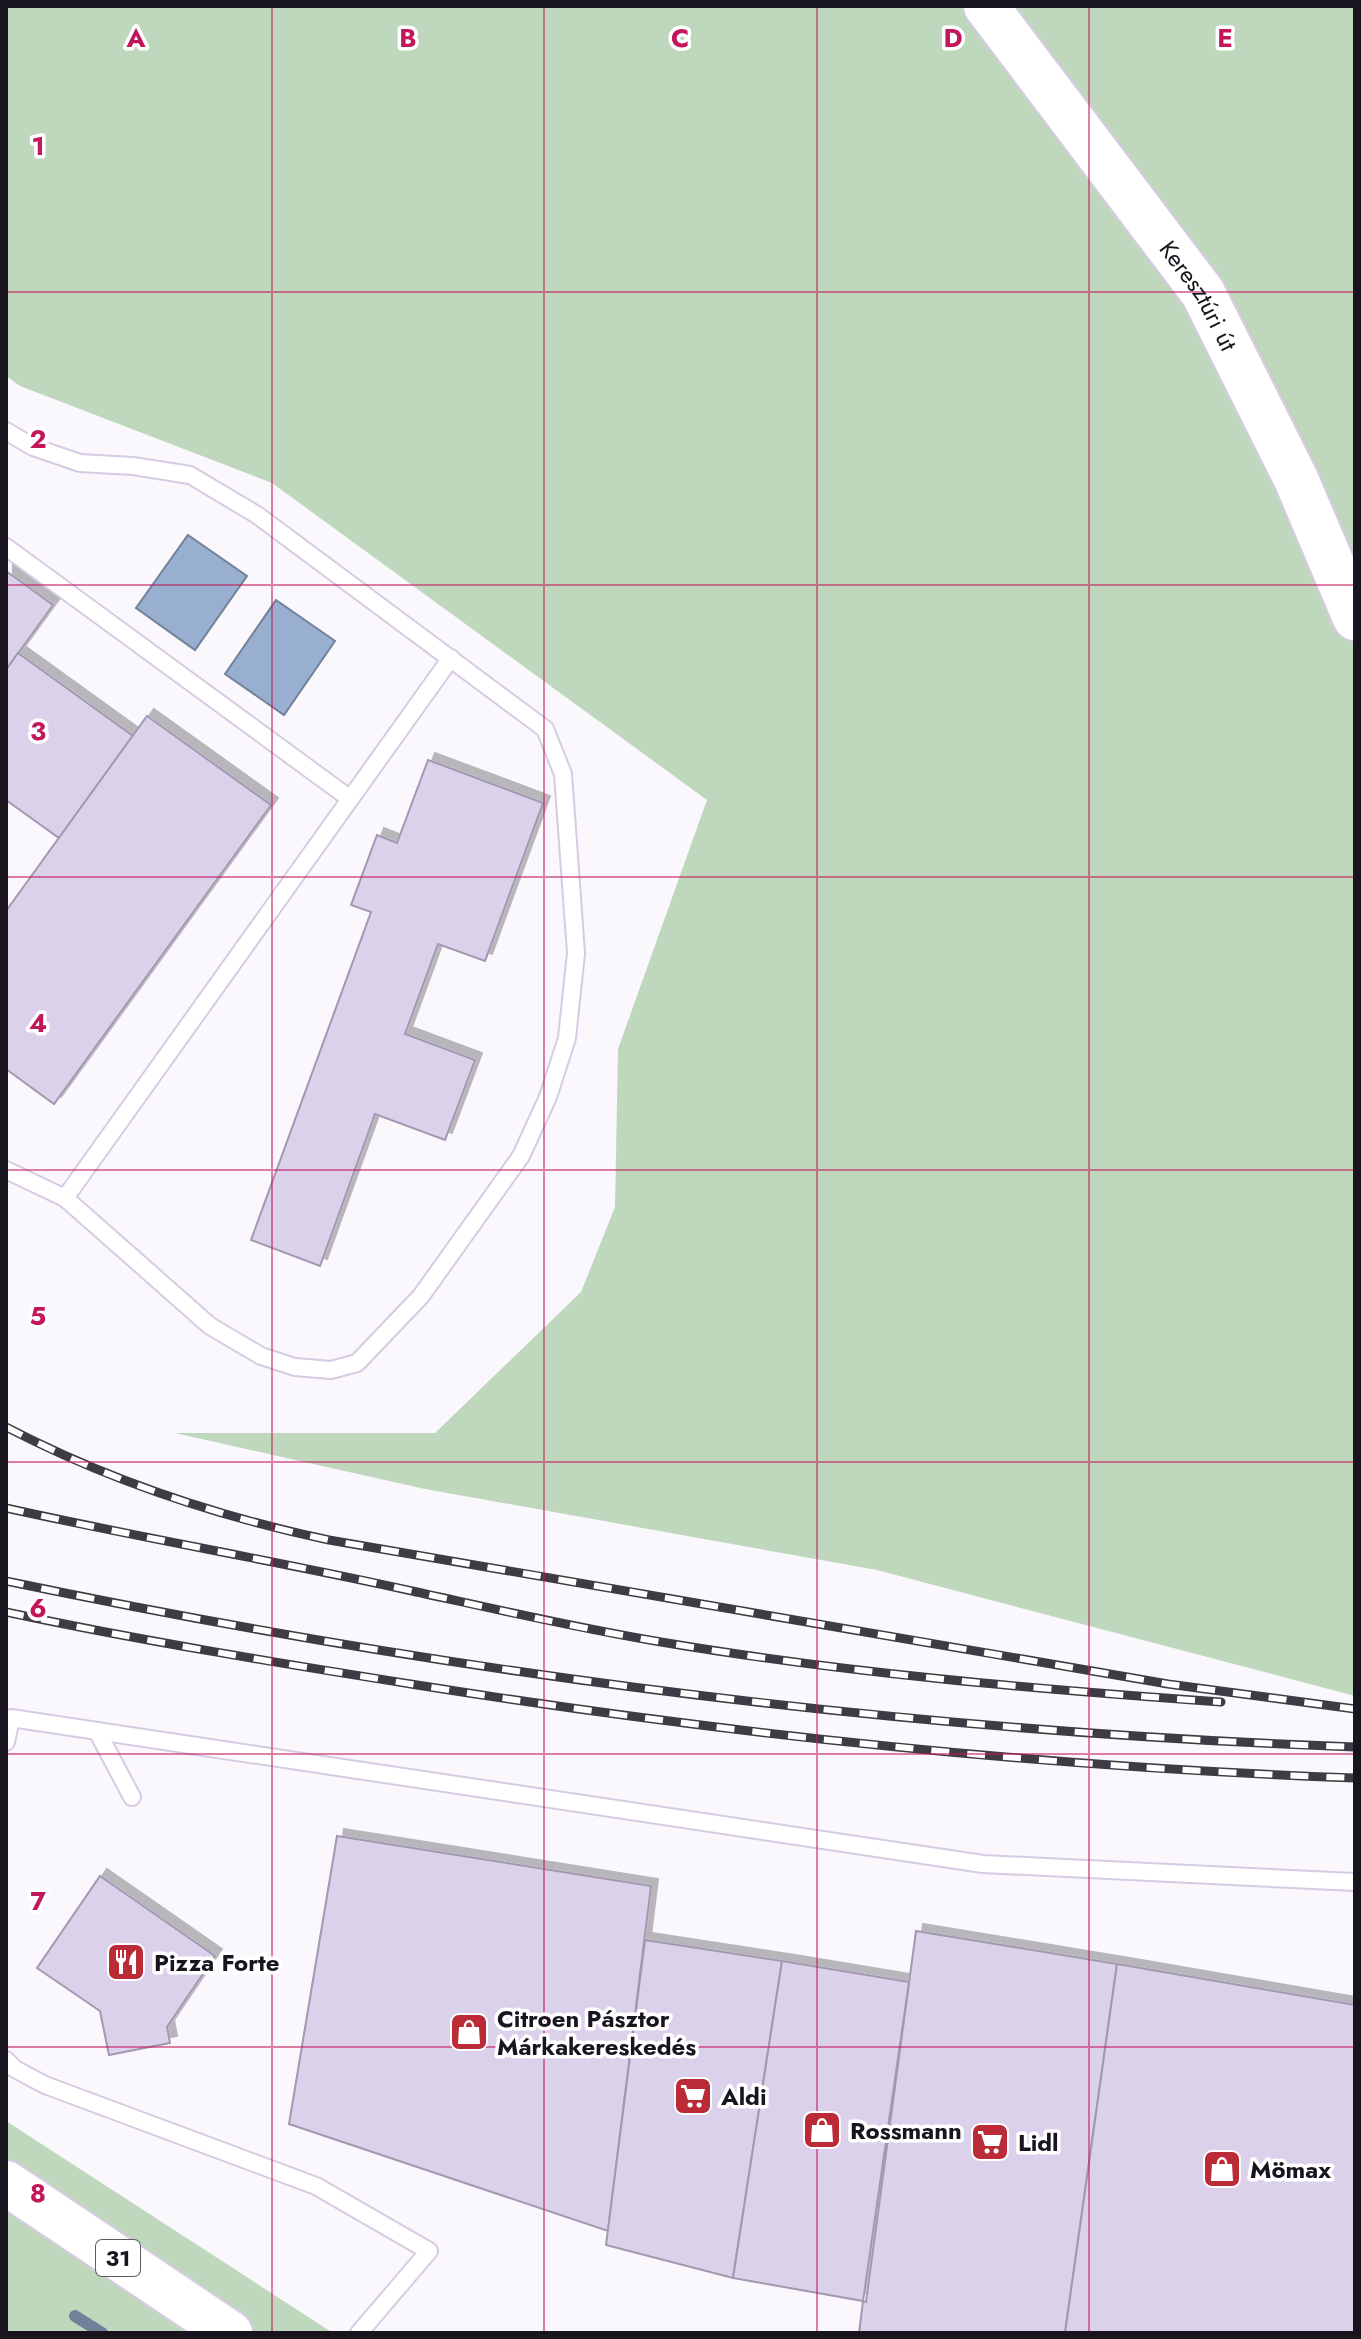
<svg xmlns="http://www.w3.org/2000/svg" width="1361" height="2339" viewBox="0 0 1361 2339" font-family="Jost,sans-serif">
	<defs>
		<filter id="shadow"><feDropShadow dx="7" dy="-7" stdDeviation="0" flood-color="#0004"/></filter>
	</defs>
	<rect width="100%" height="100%" fill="#faf8fd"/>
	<g fill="#bfd8bd">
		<path d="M6,6H1355V1696L877,1570L425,1489L175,1433H435L581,1292L615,1207L618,1049L707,800L272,483L20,386L6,376Z"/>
		<path d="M6,2121L333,2333H6Z"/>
	</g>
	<g fill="#98afcf" stroke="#72819a" stroke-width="2">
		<path d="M188,535L247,576L195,650L136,608Z"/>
		<path d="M276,600L335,641L284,715L225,674Z"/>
	</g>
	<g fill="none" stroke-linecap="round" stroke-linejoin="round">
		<path stroke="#72819a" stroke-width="12" d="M75,2316L102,2333"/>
	</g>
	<g fill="#dcd1eb" stroke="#a398b1" stroke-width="2" filter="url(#shadow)">
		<path d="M6,571L53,605L6,670Z"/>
		<path d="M18,653L133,736L59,838L6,800V670Z"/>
		<path d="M147,716L271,805L54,1104L6,1069V911Z"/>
		<path d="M428,760L543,803L485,961L438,944L405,1034L475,1060L445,1140L375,1114L320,1266L251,1240L371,912L351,905L377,835L397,843Z"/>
		<path d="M337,1836L651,1886L608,2231L289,2124Z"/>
		<path d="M100,1876L215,1956L167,2027L170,2043L109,2055L100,2011L37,1968Z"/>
		<path d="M916,1931L1117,1964L1065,2333H859L863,2301L866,2302Z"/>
		<path d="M645,1940L782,1961L733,2278L606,2245Z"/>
		<path d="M782,1961L909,1982L863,2301L733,2278Z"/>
		<path d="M1117,1964L1355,2005V2333H1065Z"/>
	</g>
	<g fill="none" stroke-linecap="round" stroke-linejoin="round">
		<g stroke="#d7cbe4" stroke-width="20">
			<g id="lane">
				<path d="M6,431L33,447L80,463L133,466L190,475L257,515L545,729L563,774L576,953L567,1038L548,1097L521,1156L421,1296L357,1363L331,1370L295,1367L261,1356L210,1326L65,1198L451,658"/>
				<path d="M6,547L349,798"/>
				<path d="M6,1170L65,1198"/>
				<path d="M97,1731L132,1797"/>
				<path d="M6,1742L11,1718L983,1864L1355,1882"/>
				<path d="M6,2060L15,2069L45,2085L316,2186L429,2251L359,2333"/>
			</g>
		</g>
		<g stroke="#d7cbe4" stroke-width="48">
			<g id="secondary">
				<path id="s1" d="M986,6L1203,293L1296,479L1355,618"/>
			</g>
		</g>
		<g stroke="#d7cbe4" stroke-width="48">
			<path id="primary" d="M6,2183L230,2333"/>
		</g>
		<use href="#lane" stroke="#fff" stroke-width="16"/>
		<use href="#secondary" stroke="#fff" stroke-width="44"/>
		<use href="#primary" stroke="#fff" stroke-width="44"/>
		<g stroke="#3f3b44" stroke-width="9">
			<g id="rail">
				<path d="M6,1427C108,1480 216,1516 329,1540L1168,1684L1355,1709"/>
				<path d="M6,1508C141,1538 277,1561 412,1591C495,1609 577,1628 661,1642C846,1673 1033,1689 1221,1702"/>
				<path d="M6,1581C448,1673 903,1731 1355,1747"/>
				<path d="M6,1612C142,1641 279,1663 417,1685C727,1734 1041,1767 1355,1778"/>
			</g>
		</g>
		<use href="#rail" stroke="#fff" stroke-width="6" stroke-dasharray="18" stroke-linecap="butt"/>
	</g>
	<path fill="none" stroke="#c2185b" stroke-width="2" stroke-opacity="0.55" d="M272,6V2333M544,6V2333M817,6V2333M1089,6V2333M6,292H1355M6,585H1355M6,877H1355M6,1170H1355M6,1462H1355M6,1754H1355M6,2047H1355"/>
	<defs>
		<g id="restaurant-square" transform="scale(2)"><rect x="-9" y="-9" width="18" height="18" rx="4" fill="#bb2a37" stroke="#fff"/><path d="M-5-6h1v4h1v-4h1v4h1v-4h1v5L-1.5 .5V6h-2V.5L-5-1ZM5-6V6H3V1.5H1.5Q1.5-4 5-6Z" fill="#fff"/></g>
		<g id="shop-square" transform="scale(2)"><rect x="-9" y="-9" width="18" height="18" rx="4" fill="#bb2a37" stroke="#fff"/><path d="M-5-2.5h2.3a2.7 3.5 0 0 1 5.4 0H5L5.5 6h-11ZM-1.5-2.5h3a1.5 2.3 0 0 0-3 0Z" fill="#fff"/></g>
		<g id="supermarket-square" transform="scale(2)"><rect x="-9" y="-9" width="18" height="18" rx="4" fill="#bb2a37" stroke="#fff"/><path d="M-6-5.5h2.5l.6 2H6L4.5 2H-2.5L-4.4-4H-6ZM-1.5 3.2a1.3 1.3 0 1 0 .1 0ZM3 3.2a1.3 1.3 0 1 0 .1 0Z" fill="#fff"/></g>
	</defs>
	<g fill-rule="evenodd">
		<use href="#restaurant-square" x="126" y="1962"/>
		<use href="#shop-square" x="469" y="2032"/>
		<use href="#supermarket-square" x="693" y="2096"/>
		<use href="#shop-square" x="822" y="2130"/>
		<use href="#supermarket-square" x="990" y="2142"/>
		<use href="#shop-square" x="1222" y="2169"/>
	</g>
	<g text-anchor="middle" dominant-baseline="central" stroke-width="7" stroke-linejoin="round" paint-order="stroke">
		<rect fill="#fff" stroke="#5e5b62" stroke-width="2" x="96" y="2240" width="44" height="36" rx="6"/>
		<g font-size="22" font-weight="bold" fill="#19151e">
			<text x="118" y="2258">31</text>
		</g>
		<g font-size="24" fill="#19151e" stroke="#fff">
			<text stroke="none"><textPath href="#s1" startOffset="360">Keresztúri út</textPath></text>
		</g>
		<g font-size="24" font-weight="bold" fill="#19151e" stroke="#fff" text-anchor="start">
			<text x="154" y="1962">Pizza Forte</text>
			<text x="497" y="2018">Citroen Pásztor<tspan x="497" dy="28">Márkakereskedés</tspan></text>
			<text x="721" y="2096">Aldi</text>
			<text x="850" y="2130">Rossmann</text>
			<text x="1018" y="2142">Lidl</text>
			<text x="1250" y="2169">Mömax</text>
		</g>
	</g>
	<g font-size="26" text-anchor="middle" font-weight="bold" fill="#c2185b" stroke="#fff" stroke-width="7" stroke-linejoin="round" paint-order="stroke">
		<text x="136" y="47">A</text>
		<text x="408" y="47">B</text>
		<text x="680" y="47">C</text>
		<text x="953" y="47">D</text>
		<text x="1225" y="47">E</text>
		<text x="38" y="155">1</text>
		<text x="38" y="448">2</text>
		<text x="38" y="740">3</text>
		<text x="38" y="1032">4</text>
		<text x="38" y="1325">5</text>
		<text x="38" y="1617">6</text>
		<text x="38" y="1910">7</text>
		<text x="38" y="2202">8</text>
	</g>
	<rect width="1361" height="2339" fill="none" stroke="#19151e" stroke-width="16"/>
</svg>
